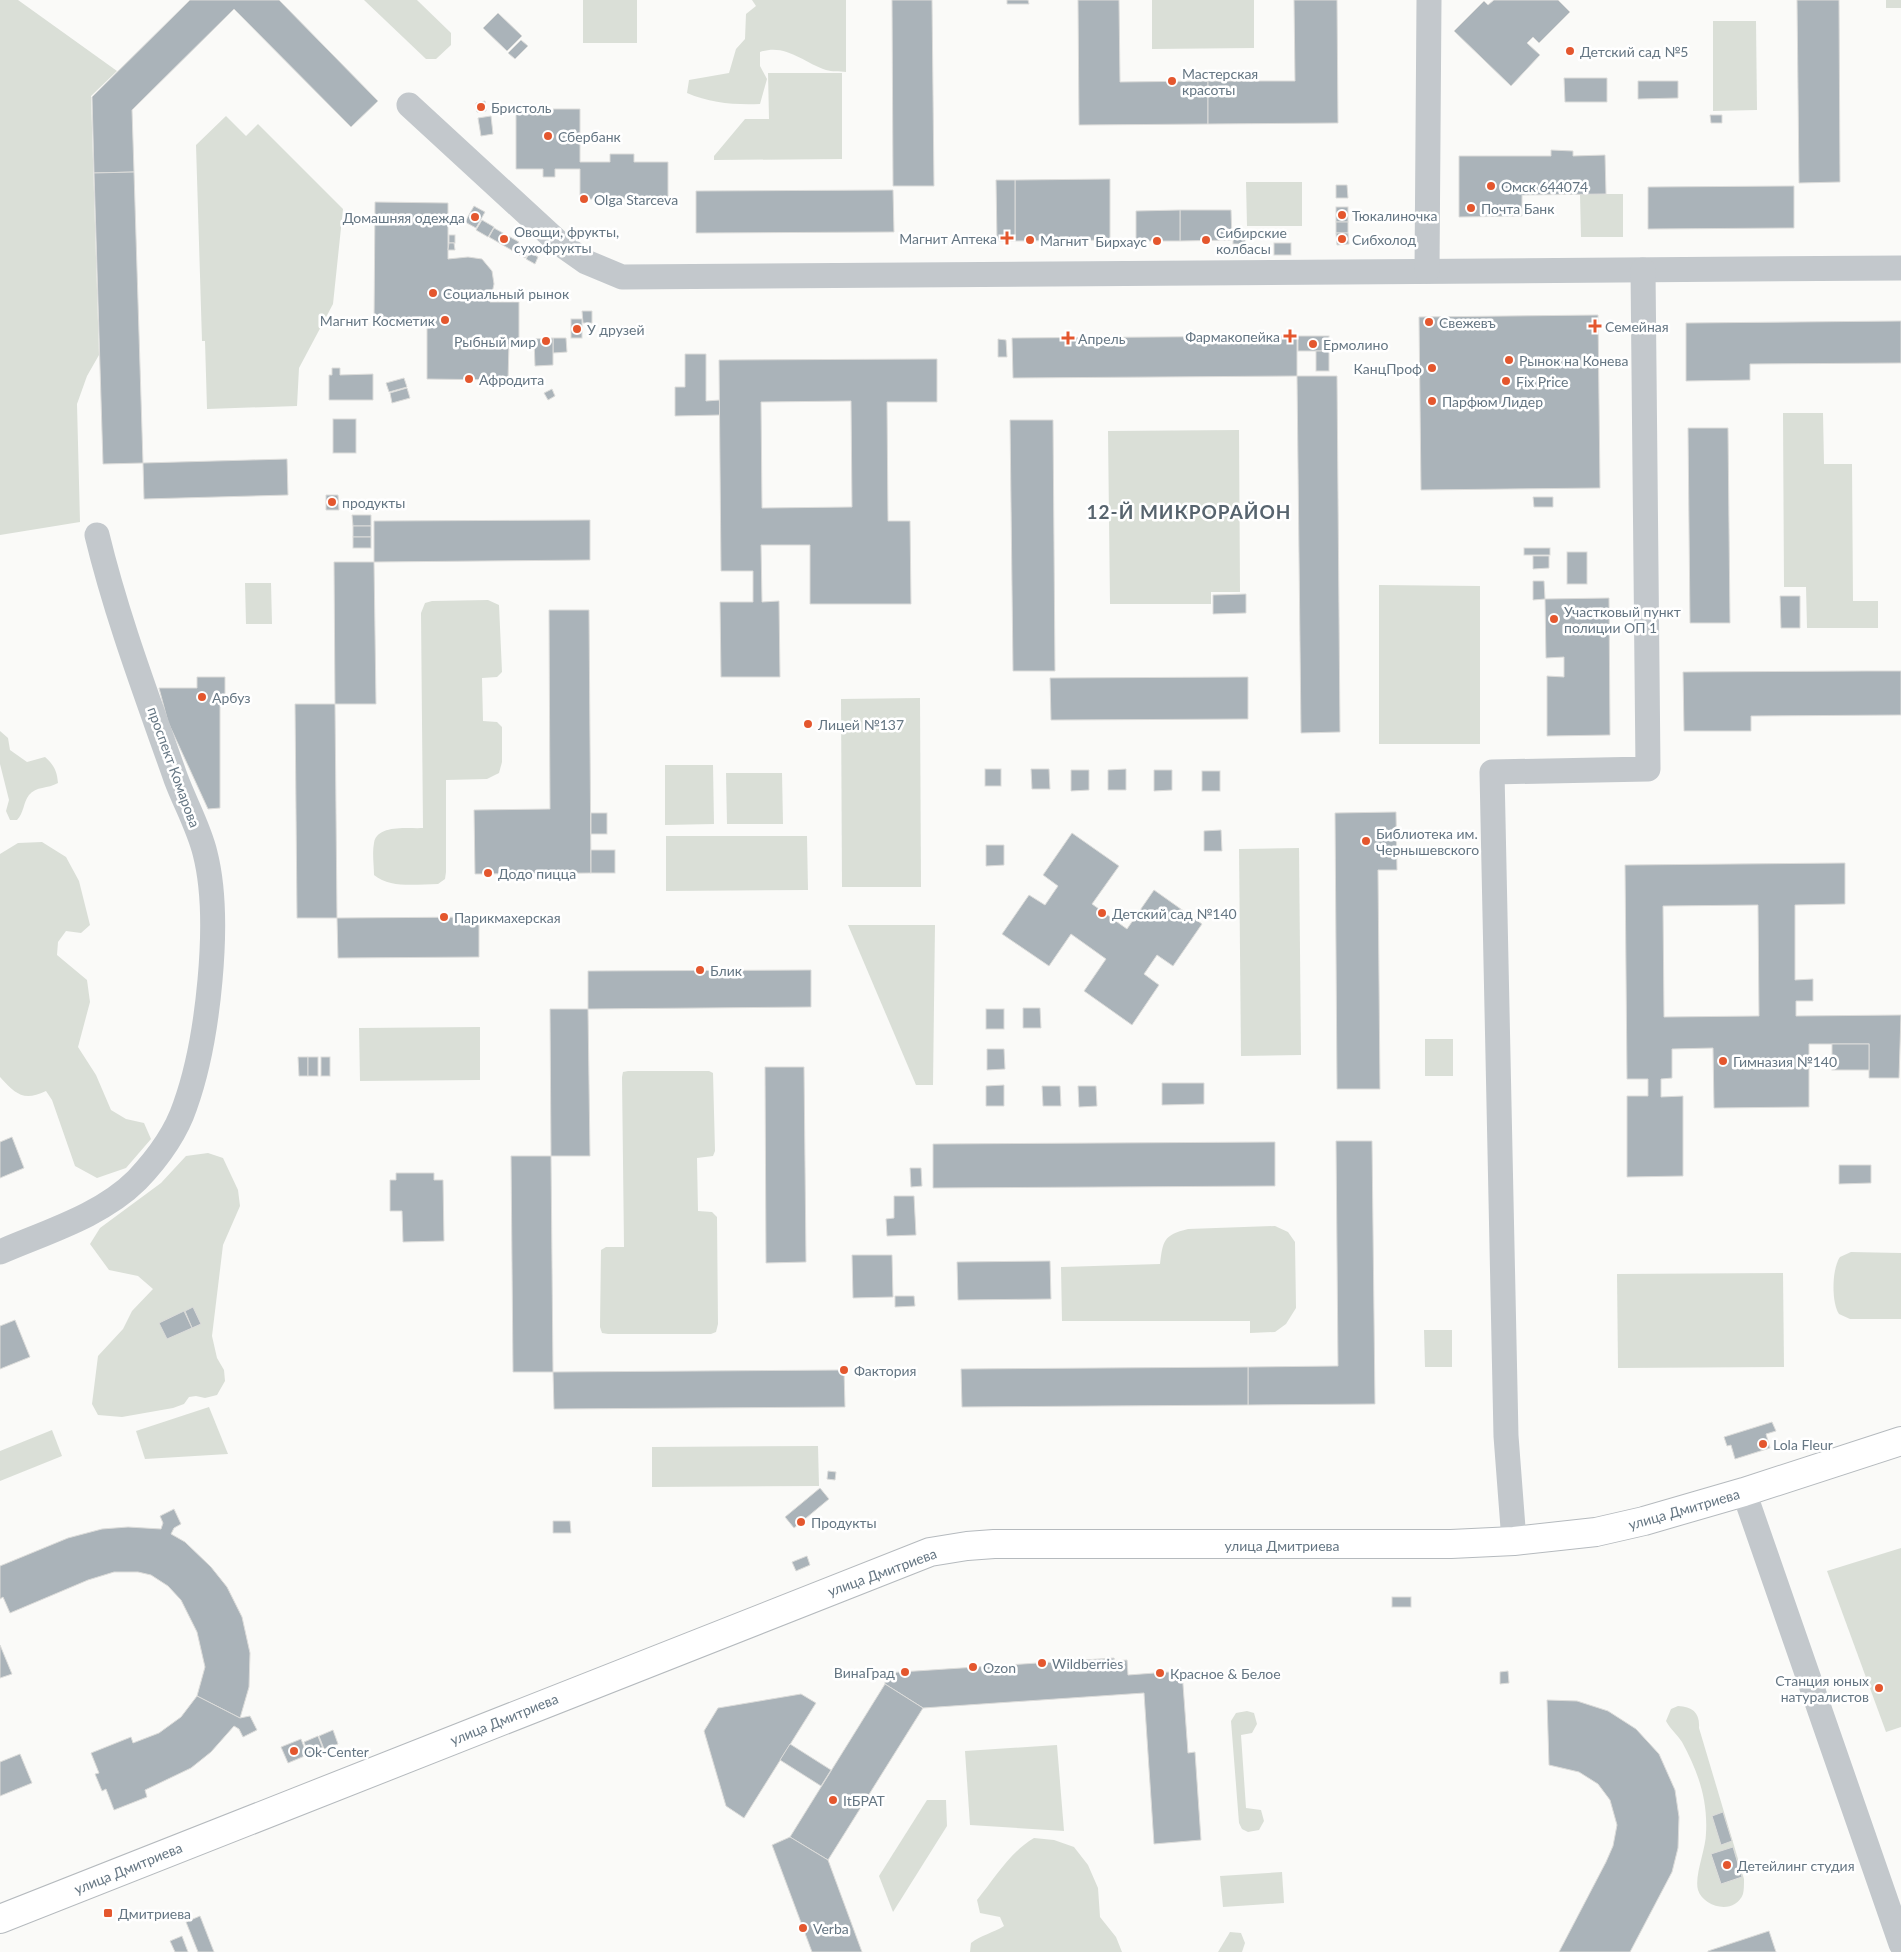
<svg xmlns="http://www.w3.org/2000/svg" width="1901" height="1952" viewBox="0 0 1901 1952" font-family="Lato,sans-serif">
	<rect width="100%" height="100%" fill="#fafaf8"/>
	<g fill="#dadfd7">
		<path d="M0,0H18L117,71L91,96L99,355L87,376L77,404L80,522L0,535Z"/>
		<path d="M364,0H417L451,33V45L436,59H426Z"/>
		<rect x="583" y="0" width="54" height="43"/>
		<path d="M752,0H846V72C839,71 832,72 826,70C803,62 785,43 760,52V66L767,79L760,104C734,105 710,103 687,93L689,80L729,73L736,49L745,39L746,14L756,6Z"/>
		<path d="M1152,0H1254V48L1152,49Z"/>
		<rect x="1886" y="0" width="15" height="8"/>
		<path d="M1713,21H1756L1757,110L1713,111Z"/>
		<path d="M768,73H842V159L714,160V156L745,119H769Z"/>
		<path d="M226,116L246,136L258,124L343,209L333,304L299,368L297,406L207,409L205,341H202L196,145Z"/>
		<path d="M1246,182H1302V226H1247Z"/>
		<path d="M1580,194H1623V237H1581Z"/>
		<path d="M1783,413H1823L1824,464H1852L1853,601H1878V628H1807L1806,587H1784Z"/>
		<path d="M1239,430L1240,592H1211V604H1110L1108,431Z"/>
		<path d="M245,583H271L272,624H246Z"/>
		<path d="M1379,585L1480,586V744H1379Z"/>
		<path d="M432,601L488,600L499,605L502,672L497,677L482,678L483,721L497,722L502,727V762L499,773L487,779L446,780V872L445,879L438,884C418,884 391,889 374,875C374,865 372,853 374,843C377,824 409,829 423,828L421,613L425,603Z"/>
		<path d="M920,698L921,887H842L841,699Z"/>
		<path d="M0,731L8,738L10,750L27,762L45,757C54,765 57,771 58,783C48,789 36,786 29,795C23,803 24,813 17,820H10L6,811L9,800L0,764Z"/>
		<path d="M665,765H713L714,824L665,825Z"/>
		<path d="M726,773H782L783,824H727Z"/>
		<path d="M666,836H807L808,890L666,891Z"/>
		<path d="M42,842L66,857L79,881L90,925L81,933L66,931L58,942L57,955L87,980L90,1002L78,1047L96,1075L111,1110L126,1119L144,1123L151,1139L126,1168L97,1178L75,1166L52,1100L46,1091C23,1102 16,1094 0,1077V854L18,843Z"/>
		<path d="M1299,848L1301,1055L1241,1056L1239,849Z"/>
		<path d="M848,925H935L933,1085H916Z"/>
		<path d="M480,1027V1080L360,1081L359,1028Z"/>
		<rect x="1425" y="1039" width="28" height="37"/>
		<path d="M628,1071H709L713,1073L715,1151L713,1156L697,1158L698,1211L712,1212L717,1217L718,1324L716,1332L711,1334H608L602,1333L600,1327L601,1250L606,1247H624L622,1077L623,1072Z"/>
		<path d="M208,1153L223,1158L238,1190L240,1206L223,1245L212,1336L217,1358L224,1370L225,1381L217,1395L205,1398L196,1396L189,1397L184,1404L173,1408L122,1417L98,1415L92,1404L98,1356L123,1329L132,1311L153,1289L138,1276L109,1270L90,1244L100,1228L161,1183L186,1156Z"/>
		<path d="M1275,1226L1288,1232L1295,1242L1296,1308L1286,1324L1275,1332L1250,1333V1321H1062L1061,1267L1160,1264C1163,1241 1163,1235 1188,1229Z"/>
		<path d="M1851,1252L1901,1253V1319H1850L1839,1314C1831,1302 1832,1268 1840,1257Z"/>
		<path d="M1783,1273L1784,1367L1618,1368L1617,1274Z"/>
		<path d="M1424,1330H1452V1367H1425Z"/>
		<path d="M209,1407L228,1454L145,1459L136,1431Z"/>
		<path d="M52,1430L62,1456L0,1481V1451Z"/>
		<path d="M818,1446L819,1486L652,1487V1447Z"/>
		<path d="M1901,1548V1727L1886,1732L1827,1571Z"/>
		<path d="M1678,1706C1693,1707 1700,1713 1699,1728L1744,1879C1744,1884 1744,1890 1743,1894C1735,1915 1704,1908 1698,1890C1694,1876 1706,1849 1706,1833C1708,1800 1698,1771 1682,1742C1677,1734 1670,1729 1666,1721L1671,1709Z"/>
		<path d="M1247,1711L1254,1713L1257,1724L1252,1733L1241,1735L1246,1808L1261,1810L1264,1821L1259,1830L1248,1832L1242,1829L1239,1823L1231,1721L1236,1713Z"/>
		<path d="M1057,1745L1064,1831L970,1825L965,1751Z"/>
		<path d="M927,1800H946L947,1826L893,1912L879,1876Z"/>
		<path d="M1034,1838L1054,1840L1074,1847L1088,1865L1098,1888L1100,1917L1116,1937L1122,1952H970L971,1943C981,1935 993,1933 1004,1926L1000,1917L980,1913L977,1900C995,1878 1010,1852 1034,1838Z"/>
		<path d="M1282,1872L1284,1903L1223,1907L1220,1876Z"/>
		<path d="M1230,1932L1241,1933L1245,1943L1242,1952H1218Z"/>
	</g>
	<g fill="#aab3b9" stroke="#dcdcda" fill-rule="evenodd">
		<path d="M190,0H279L378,101L351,127L234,9L132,110L134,172L94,173L92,97Z"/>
		<path d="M892,0H932L934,186H893Z"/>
		<path d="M1007,0H1028L1029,4H1007Z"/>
		<path d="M1078,0H1119L1120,82L1208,81V124L1079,125Z"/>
		<path d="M1294,0H1337L1338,123L1208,124V81H1295Z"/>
		<path d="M1494,0H1558L1570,12L1539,43L1533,37L1527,43L1540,55L1511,86L1454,31L1484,1L1488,5Z"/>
		<path d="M1797,0H1839L1840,182L1799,183Z"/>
		<path d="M498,13L522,36L507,51L483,28Z"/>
		<path d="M521,40L528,46L515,59L508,53Z"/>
		<path d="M1564,78H1607V102H1565Z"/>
		<path d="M1638,81H1678V98L1638,99Z"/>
		<path d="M485,101L486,111L477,112L476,103Z"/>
		<path d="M516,109H580V162H610V154H634V162H668V199H580V169H555V177H543V169H516Z"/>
		<path d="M1710,115H1722V123H1711Z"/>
		<path d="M491,116L493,134L481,136L478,118Z"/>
		<path d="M1551,150L1573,151V156L1605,155L1606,194L1522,195V216L1459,217V156H1551Z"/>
		<path d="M134,172L143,463L103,464L94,173Z"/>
		<path d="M1110,179V240L1015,241V180Z"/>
		<path d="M996,180H1015V241H997Z"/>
		<path d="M1336,185H1347L1348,198H1336Z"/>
		<path d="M1794,186V228L1648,229V187Z"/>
		<path d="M893,190L894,232L696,233V191Z"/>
		<path d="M375,202L448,203V259L468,257L482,259L492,271L494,284L490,302H519V344H509L508,380L427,379V324L374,323Z"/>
		<path d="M474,206L485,212L476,228L465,222Z"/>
		<rect x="1336" y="207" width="12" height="15"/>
		<path d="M1180,210H1231L1232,240L1180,241Z"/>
		<path d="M1180,210V241H1136V211Z"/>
		<path d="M482,220L494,227L488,237L476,230Z"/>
		<rect x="1336" y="222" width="12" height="11"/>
		<path d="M494,228L519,242L513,251L489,237Z"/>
		<rect x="1233" y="231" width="12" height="13"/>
		<path d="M1336,233H1348L1349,244L1337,245Z"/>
		<rect x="449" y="235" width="6" height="8"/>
		<path d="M449,243H454L455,250H448Z"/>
		<rect x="1274" y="243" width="17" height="12"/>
		<path d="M519,244L530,250L525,258L514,252Z"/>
		<path d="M530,252L538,257L535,264L526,259Z"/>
		<path d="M582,311H592V323H583Z"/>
		<path d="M1598,315L1600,488L1421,490L1419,317Z"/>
		<rect x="571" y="319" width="11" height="19"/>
		<path d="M1901,321V363L1750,364V380L1686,381V323Z"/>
		<path d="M1297,336V376L1013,378L1012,338Z"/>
		<rect x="1298" y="336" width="31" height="15"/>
		<path d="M553,338H566L567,352L553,353Z"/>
		<path d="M553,338V365L535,366L534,339Z"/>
		<path d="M998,339L1006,340L1007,357H998Z"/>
		<rect x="1316" y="351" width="13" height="20"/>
		<path d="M685,354H706V401L720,400V415L675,416V387H685Z"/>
		<path d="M937,359V402H887L888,521H910L911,604H810V545H761L762,602L779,601L780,677H721L720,602H753V571H721L719,360ZM851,401L852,507L762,508L761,402Z"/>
		<path d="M332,368H340V375L373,374V400H329V375H332Z"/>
		<path d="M1297,376H1337L1340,732L1301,733Z"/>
		<path d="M404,378L407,387L389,392L386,383Z"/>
		<path d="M407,388L410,398L392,403L390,393Z"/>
		<path d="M552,389L555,396L548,400L544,393Z"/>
		<rect x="333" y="419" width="23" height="34"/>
		<path d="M1010,420H1053L1055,671H1013Z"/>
		<path d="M1688,428H1728L1730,623H1690Z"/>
		<path d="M287,459L288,495L144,499L143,463Z"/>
		<path d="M326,495H338L339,510H326Z"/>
		<path d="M1533,497H1553V507H1534Z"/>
		<path d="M352,515H371V526H353Z"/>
		<path d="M590,520V560L374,562V521Z"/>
		<rect x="353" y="526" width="18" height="11"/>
		<rect x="353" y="537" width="18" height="11"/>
		<rect x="1524" y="548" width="26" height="7"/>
		<rect x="1567" y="552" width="20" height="32"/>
		<path d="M1533,556H1549V568L1533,569Z"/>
		<path d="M334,562H374L376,704H335Z"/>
		<path d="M1533,581H1544L1545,599L1533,600Z"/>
		<path d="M1246,594V613L1213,614V595Z"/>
		<path d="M1780,596H1800V628H1781Z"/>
		<path d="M1609,598L1610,735L1547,736V676L1564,677V657L1546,658L1545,599Z"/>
		<path d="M549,610H589L591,873L475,874L474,810L550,809Z"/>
		<path d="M1867,671H1901V715L1751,716V731H1684L1683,672Z"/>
		<path d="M197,677H225V704L220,705V808L208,809L168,722L159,688H197Z"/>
		<path d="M1248,677V719L1051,720L1050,678Z"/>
		<path d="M295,704H335L337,918H297Z"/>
		<rect x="985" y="769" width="16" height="17"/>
		<path d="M1031,769H1049L1050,789H1032Z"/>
		<path d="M1126,769V790H1108V770Z"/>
		<path d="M1071,770H1089V790L1071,791Z"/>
		<path d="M1154,770H1172V790L1154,791Z"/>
		<rect x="1202" y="771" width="18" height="20"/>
		<path d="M1396,812L1397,870H1378L1380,1089H1337L1335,813Z"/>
		<rect x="591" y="813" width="16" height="21"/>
		<path d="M1221,830L1222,851H1204V831Z"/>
		<path d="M1072,833L1119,866L1092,904L1127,929L1154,890L1202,924L1173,966L1157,955L1144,974L1159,985L1132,1025L1084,991L1106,959L1071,934L1049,966L1002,934L1029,895L1045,905L1058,886L1043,875Z"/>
		<path d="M986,845H1004V865L986,866Z"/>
		<rect x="591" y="850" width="24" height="23"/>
		<path d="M1845,863V904L1795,905V980L1813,979V1001H1796V1016L1901,1015L1899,1078H1869V1044H1809V1107L1714,1108L1713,1048L1672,1049V1078L1661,1079V1097L1683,1096V1176L1627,1177V1096H1648V1079H1627L1625,865ZM1758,905L1759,1016L1664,1017L1663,906Z"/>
		<path d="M479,917V957L338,958L337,918Z"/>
		<path d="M811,970V1007L588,1009V971Z"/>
		<path d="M1023,1008H1040L1041,1028H1023Z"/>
		<path d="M550,1009H588L590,1156H551Z"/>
		<rect x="986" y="1009" width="18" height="20"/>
		<rect x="1832" y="1044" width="37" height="26"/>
		<path d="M987,1049H1004L1005,1069L987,1070Z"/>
		<path d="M298,1057H308V1076H299Z"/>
		<rect x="308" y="1057" width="10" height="19"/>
		<rect x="321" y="1057" width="9" height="19"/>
		<path d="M765,1067H804L806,1262L766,1263Z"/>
		<path d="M1162,1083H1204V1104L1162,1105Z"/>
		<path d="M1004,1085V1106H986V1086Z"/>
		<path d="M1042,1086H1060L1061,1106H1043Z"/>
		<path d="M1078,1086H1096L1097,1106L1079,1107Z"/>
		<path d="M12,1137L24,1168L0,1178V1142Z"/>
		<path d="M1336,1141H1372L1375,1404L1248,1405V1367L1338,1366Z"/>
		<path d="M1275,1142V1186L933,1188V1144Z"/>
		<path d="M511,1156H551L553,1372H513Z"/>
		<path d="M1839,1165H1871V1183L1839,1184Z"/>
		<path d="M910,1168H921L922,1186L911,1187Z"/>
		<path d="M396,1173H434V1180H443L444,1241L403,1242L402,1211H390V1180H396Z"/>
		<path d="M894,1196H914L916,1235L887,1236L886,1219L894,1218Z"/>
		<path d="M852,1255H892L893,1297L853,1298Z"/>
		<path d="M1050,1261L1051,1299L958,1300L957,1262Z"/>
		<path d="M895,1296H914L915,1306L895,1307Z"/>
		<path d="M193,1307L201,1324L192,1328L185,1311Z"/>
		<path d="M184,1311L192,1328L167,1339L159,1323Z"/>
		<path d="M15,1320L30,1357L0,1369V1326Z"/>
		<path d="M1248,1367V1405L962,1407L961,1369Z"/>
		<path d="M844,1370L845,1407L554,1409L553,1372Z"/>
		<path d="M1772,1422L1776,1431L1766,1434L1770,1448L1735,1459L1731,1445L1727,1446L1724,1437Z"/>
		<path d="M828,1471L836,1472L835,1480L827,1479Z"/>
		<path d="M820,1488L829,1499L794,1528L785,1517Z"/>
		<path d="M174,1509L181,1524L174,1528L171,1534L185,1542L211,1567L227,1587L242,1617L250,1653L249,1687L240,1718L197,1696L205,1667L197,1632L181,1600L168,1586L151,1575L138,1572H114L88,1580L10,1613L3,1597L0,1599V1566L68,1538L102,1529L128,1527L161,1529L163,1523L160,1516Z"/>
		<path d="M553,1521H570L571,1533H553Z"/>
		<path d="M807,1556L810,1565L796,1571L792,1562Z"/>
		<rect x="1392" y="1597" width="19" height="10"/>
		<path d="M0,1645L12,1674L0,1678Z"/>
		<path d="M1114,1658L1115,1661L1127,1660L1128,1675L1182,1671L1188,1753L1195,1752L1201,1840L1154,1844L1144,1693L923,1708L885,1684V1673Z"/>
		<path d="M1508,1671L1509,1683L1500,1684V1672Z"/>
		<path d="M885,1684L923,1708L828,1860L790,1837Z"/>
		<path d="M801,1694L816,1703L744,1818L726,1806L704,1731L718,1708Z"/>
		<path d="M197,1696L240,1718L250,1716L257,1730L243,1737L239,1729L234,1726L211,1752L191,1768L145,1790L147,1797L114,1810L106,1789L102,1791L95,1774L99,1773L91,1753L131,1737L133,1743L159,1733L181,1717Z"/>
		<path d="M1547,1700L1577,1701L1608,1711L1636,1729L1659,1754L1675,1790L1679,1817L1678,1848L1672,1872L1630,1952H1559L1606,1862L1613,1846L1617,1825L1610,1800L1598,1784L1579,1772L1549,1765Z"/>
		<path d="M333,1730L338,1744L324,1749L319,1736Z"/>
		<path d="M318,1736L323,1749L309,1755L304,1742Z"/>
		<path d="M301,1739L307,1755L288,1763L281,1747Z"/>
		<path d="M790,1744L831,1770L821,1786L780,1760Z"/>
		<path d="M20,1754L32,1783L0,1796V1762Z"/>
		<path d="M1723,1812L1732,1841L1721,1845L1712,1816Z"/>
		<path d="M790,1837L828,1860L862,1952H812L772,1845Z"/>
		<path d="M1733,1847L1742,1877L1721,1884L1711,1854Z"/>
		<path d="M200,1916L214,1952H198L186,1922Z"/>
		<path d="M1769,1931L1776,1952H1708V1951Z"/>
		<path d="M182,1936L188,1952H175L170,1941Z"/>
	</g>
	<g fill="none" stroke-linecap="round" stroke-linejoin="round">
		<g stroke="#b5babe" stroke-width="30">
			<path id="major" d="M0,1919L930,1552L967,1546L994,1544H1451L1514,1541L1596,1532L1644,1521L1744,1492L1901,1441"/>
		</g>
		<g stroke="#c3c8cc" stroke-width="25">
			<path d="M409,105L559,243L586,262L622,277L1901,268"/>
			<path d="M1427,271L1429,0"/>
			<path d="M0,1252C46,1232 101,1216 137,1180C156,1160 176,1133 185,1106C208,1042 222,919 205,853C199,828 185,803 176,779C148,699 117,618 97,535"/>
			<path d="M1744,1492L1901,1944"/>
			<path d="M1514,1541L1506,1436L1492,772L1648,769L1643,270"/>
		</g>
		<use href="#major" stroke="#fff" stroke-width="28"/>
	</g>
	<g fill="#e4572e" stroke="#fff" stroke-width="2">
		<circle cx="1570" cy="51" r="5"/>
		<circle cx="1172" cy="81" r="5"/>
		<circle cx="481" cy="107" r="5"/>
		<circle cx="548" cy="136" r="5"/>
		<circle cx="1491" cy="186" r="5"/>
		<circle cx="584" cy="199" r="5"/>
		<circle cx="1471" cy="208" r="5"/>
		<circle cx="1342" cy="215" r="5"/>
		<circle cx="475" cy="217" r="5"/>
		<path d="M1004.5 230.5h5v5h5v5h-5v5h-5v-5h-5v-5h5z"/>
		<circle cx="504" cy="239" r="5"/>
		<circle cx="1342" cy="239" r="5"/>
		<circle cx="1030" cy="240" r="5"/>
		<circle cx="1206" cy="240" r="5"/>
		<circle cx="1157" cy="241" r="5"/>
		<circle cx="433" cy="293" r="5"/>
		<circle cx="445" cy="320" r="5"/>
		<circle cx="1429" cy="322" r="5"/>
		<path d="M1592.5 318.5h5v5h5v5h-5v5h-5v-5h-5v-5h5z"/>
		<circle cx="577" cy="329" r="5"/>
		<path d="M1287.5 328.5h5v5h5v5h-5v5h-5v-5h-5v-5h5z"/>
		<path d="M1065.5 330.5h5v5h5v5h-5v5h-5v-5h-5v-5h5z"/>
		<circle cx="546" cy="341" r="5"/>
		<circle cx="1313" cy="344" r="5"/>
		<circle cx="1509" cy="360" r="5"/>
		<circle cx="1432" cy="368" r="5"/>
		<circle cx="469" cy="379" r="5"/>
		<circle cx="1506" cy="381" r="5"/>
		<circle cx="1432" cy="401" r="5"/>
		<circle cx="332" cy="502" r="5"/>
		<circle cx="1554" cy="619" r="5"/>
		<circle cx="202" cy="697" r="5"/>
		<circle cx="808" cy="724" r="5"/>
		<circle cx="1366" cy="841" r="5"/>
		<circle cx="488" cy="873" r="5"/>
		<circle cx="1102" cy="913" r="5"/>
		<circle cx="444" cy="917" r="5"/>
		<circle cx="700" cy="970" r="5"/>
		<circle cx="1723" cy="1061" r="5"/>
		<circle cx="844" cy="1370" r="5"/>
		<circle cx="1763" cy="1444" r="5"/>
		<circle cx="801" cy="1522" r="5"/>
		<circle cx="1042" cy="1663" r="5"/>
		<circle cx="973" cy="1667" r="5"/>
		<circle cx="905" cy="1672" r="5"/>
		<circle cx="1160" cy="1673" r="5"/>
		<circle cx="1879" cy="1688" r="5"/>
		<circle cx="294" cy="1751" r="5"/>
		<circle cx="833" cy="1800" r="5"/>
		<circle cx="1727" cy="1865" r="5"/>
		<rect x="103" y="1908" width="10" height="10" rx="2.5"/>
		<circle cx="803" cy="1928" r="5"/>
	</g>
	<g text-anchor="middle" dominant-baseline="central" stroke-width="5" stroke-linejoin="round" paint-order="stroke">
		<g font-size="14" fill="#657683" stroke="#fff" text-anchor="start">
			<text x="1580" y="51">Детский сад №5</text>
			<text x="1182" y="73">Мастерская<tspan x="1182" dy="16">красоты</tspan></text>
			<text x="491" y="107">Бристоль</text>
			<text x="558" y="136">Сбербанк</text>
			<text x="1501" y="186">Омск 644074</text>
			<text x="594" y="199">Olga Starceva</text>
			<text x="1481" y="208">Почта Банк</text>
			<text x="1352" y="215">Тюкалиночка</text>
			<text x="465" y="217" text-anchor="end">Домашняя одежда</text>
			<text x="514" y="231">Овощи, фрукты,<tspan x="514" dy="16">сухофрукты</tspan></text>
			<text x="1216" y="232">Сибирские<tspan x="1216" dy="16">колбасы</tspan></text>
			<text x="997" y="238" text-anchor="end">Магнит Аптека</text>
			<text x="1352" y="239">Сибхолод</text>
			<text x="1040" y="240">Магнит</text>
			<text x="1147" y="241" text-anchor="end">Бирхаус</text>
			<text x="443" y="293">Социальный рынок</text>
			<text x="435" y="320" text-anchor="end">Магнит Косметик</text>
			<text x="1439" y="322">Свежевъ</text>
			<text x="1605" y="326">Семейная</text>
			<text x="587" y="329">У друзей</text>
			<text x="1280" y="336" text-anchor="end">Фармакопейка</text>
			<text x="1078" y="338">Апрель</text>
			<text x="536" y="341" text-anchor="end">Рыбный мир</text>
			<text x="1323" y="344">Ермолино</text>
			<text x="1519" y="360">Рынок на Конева</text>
			<text x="1422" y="368" text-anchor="end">КанцПроф</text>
			<text x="479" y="379">Афродита</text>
			<text x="1516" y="381">Fix Price</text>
			<text x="1442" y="401">Парфюм Лидер</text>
			<text x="342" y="502">продукты</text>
			<text x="1564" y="611">Участковый пункт<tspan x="1564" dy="16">полиции ОП 1</tspan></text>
			<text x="212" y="697">Арбуз</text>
			<text x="818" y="724">Лицей №137</text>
			<text x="1376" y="833">Библиотека им.<tspan x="1376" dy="16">Чернышевского</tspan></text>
			<text x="498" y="873">Додо пицца</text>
			<text x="1112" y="913">Детский сад №140</text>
			<text x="454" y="917">Парикмахерская</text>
			<text x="710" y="970">Блик</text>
			<text x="1733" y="1061">Гимназия №140</text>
			<text x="854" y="1370">Фактория</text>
			<text x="1773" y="1444">Lola Fleur</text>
			<text x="811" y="1522">Продукты</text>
			<text x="1052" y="1663">Wildberries</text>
			<text x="983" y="1667">Ozon</text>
			<text x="895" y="1672" text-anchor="end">ВинаГрад</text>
			<text x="1170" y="1673">Красное &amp; Белое</text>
			<text x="1869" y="1680" text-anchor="end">Станция юных<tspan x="1869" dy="16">натуралистов</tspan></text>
			<text x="304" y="1751">Ok-Center</text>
			<text x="843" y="1800">ItБРАТ</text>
			<text x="1737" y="1865">Детейлинг студия</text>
			<text x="118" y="1913">Дмитриева</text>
			<text x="813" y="1928">Verba</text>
		</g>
		<g font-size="14" fill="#657683" stroke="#fff">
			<text transform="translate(174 767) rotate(70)">проспект Комарова</text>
			<text transform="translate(1684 1509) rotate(-16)">улица Дмитриева</text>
			<text x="1282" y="1545">улица Дмитриева</text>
			<text transform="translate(882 1572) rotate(-20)">улица Дмитриева</text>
			<text transform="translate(504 1719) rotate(-22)">улица Дмитриева</text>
			<text transform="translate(128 1868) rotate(-22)">улица Дмитриева</text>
		</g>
		<g font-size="19" font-weight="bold" letter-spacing="1" fill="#57646e" stroke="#fff">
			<text x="1189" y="511">12-Й МИКРОРАЙОН</text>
		</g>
	</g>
</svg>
